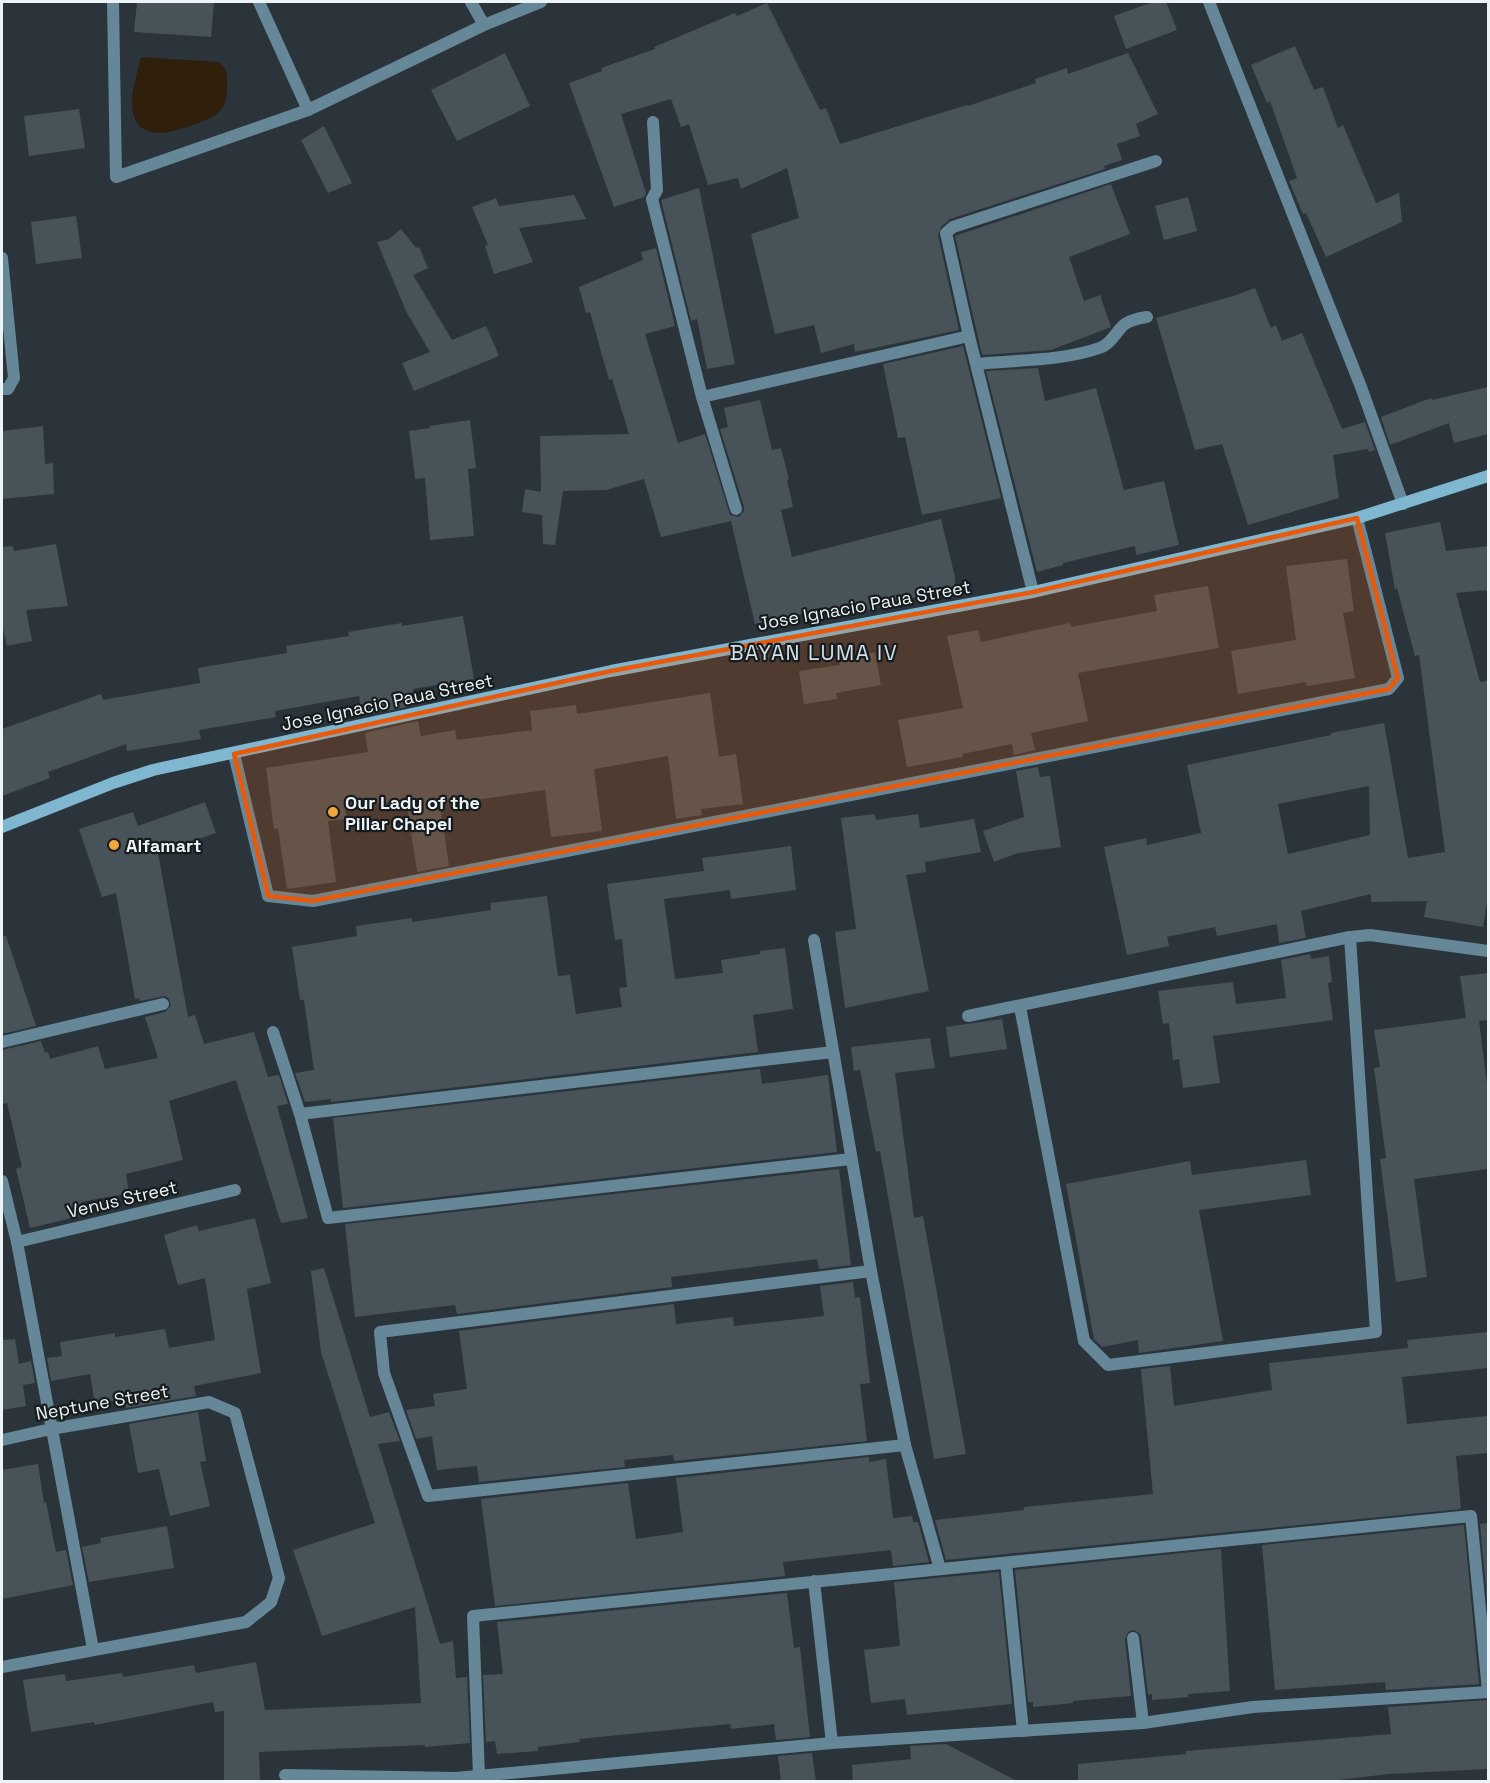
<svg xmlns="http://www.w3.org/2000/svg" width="1490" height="1783" viewBox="0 0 1490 1783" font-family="'Space Grotesk',sans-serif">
	<rect width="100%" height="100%" fill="#2a343a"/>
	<path fill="#2f1f0b" d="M141,57L218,62C228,69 228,75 227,86C227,93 226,103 222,109C214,120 171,134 158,133C152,133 146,130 140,127C124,107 136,81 141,57Z"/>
	<g fill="#485359" fill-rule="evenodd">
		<path d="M137,2H214L211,37L134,32Z"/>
		<path d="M1153,2H1166L1177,30L1126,49L1114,16Z"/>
		<path d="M767,3L820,110L826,108L840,144L967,105L968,106L1036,83L1035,79L1067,68L1068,74L1128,53L1158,114L1136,124L1140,136L1117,144L1122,160L1104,166L1105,169L950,219L941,227L938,235L959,330L855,352L854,344L821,353L814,325L775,334L751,234L799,218L787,168L741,189L738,178L708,185L689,124L681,127L671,99L621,114L646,193L644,197L614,207L569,83L602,71L601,68L655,49L654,47L735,13L737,16Z"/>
		<path d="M1295,46L1314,90L1323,87L1338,128L1343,125L1376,203L1399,193L1402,222L1326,257L1306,213L1303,214L1289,181L1297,178L1270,101L1267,103L1251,65Z"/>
		<path d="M505,53L530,106L457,141L431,90Z"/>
		<path d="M79,109L85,148L29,156L24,116Z"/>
		<path d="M324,126L352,183L328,193L301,140Z"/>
		<path d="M1111,184L1130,234L1069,257L1084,301L1100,295L1111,327L1051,350L982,355L955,236Z"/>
		<path d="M699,188L735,364L707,369L697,319L691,321L661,200Z"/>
		<path d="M574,195L586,219L519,228L533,262L494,274L485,246L488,245L472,207L496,198L499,206Z"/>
		<path d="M1188,197L1197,231L1164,240L1155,206Z"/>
		<path d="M76,216L82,258L36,264L31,222Z"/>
		<path d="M401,229L416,248L419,247L428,268L413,275L452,340L486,326L499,356L414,391L402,363L430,352L407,313L377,242L389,239Z"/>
		<path d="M656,248L675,326L645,334L678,443L705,434L730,515L739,517L744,511V507L720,429L728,427L724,408L760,400L772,450L781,448L789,479L787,480L793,507L781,510L792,557L941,519L955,577V587L832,619L831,611L824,613L823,609L755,624L731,521L661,537L644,479L606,490L563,491L555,545L543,544L542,515L522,512L525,489L541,492L540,436L629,434L612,379L609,380L590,312L586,313L579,287L643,260L641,252Z"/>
		<path d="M1255,288L1271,328L1276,325L1282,341L1302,333L1342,429L1365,422L1375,450L1369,452L1368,449L1333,455L1339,498L1248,525L1222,444L1195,450L1156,318L1233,296Z"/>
		<path d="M963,346L1001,498L922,515L905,437L898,438L883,364Z"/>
		<path d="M1038,368L1045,401L1096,388L1124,490L1164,481L1179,545L1136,555L1135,546L1063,563V565L1037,572L986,371Z"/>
		<path d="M1488,387V434L1454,443L1449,423L1390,445L1381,417L1431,398L1432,400Z"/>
		<path d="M470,420L476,468L468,469L474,536L430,540L425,478L415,479L409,431L430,428L429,426Z"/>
		<path d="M43,426L45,464L53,463L54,494L2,499V431Z"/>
		<path d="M1440,522L1446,551L1488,546V590L1456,593L1480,682L1488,681V896L1483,927L1424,917L1427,901L1371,902V894L1301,911L1306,938L1279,943L1277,924L1217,936L1215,927L1167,937L1169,946L1127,955L1104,847L1146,838L1147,845L1201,833L1187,765L1331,735V733L1384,723L1408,858L1445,852L1419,655L1415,656L1397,588L1395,589L1385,533ZM1369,786L1370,835L1288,854L1278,804Z"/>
		<path d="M56,544L68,606L26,610L32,641L7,646L2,625V547L13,546L14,551Z"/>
		<path d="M1347,559L1354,611L1343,613L1355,678L1307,686L1306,682L1238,694L1231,651L1296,640L1286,566Z"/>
		<path d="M1208,586L1219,648L1078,673L1088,721L1031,733L1035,750L1014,755L1012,744L962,754L963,757L907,767L898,720L963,708L947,636L978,630L981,642L1070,623L1071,627L1157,611L1154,595Z"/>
		<path d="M463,616L474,679L413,689L416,705L362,716L359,696L275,711L276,717L199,730L201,739L127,751L126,744L48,772L50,778L2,796V729L101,694L103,700L200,683L198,668L287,653L286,646L349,636L348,632L402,623V626Z"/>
		<path d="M875,652L881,685L836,693L837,699L804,704L799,671L840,665L839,661Z"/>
		<path d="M710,693L719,757L736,754L743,804L701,809L702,815L676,819L668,756L594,769L602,831L551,837L545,790L440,805L449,866L417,872L406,799L345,809L347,819L328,821L336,882L287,889L278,828L274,829L266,768L368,752L365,733L418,721L421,736L455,730L457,740L532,730L530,711L576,705L577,714Z"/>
		<path d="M1038,767L1040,777L1050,776L1061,847L1018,853L994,862L983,831L1024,817L1016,771Z"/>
		<path d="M205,802L216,833L158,853L188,1017L195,1015L204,1044L254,1032L268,1077L279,1075L288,1104L277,1106L308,1218L281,1223L236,1080L169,1101L183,1160L126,1174L129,1193L81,1202L84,1215L30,1228L16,1169L22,1167L7,1103L2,1104V1050L41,1041L45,1053L48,1052L50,1059L98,1046L105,1069L158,1058L145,1017L165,1012L171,1006L169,999L165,996L140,1001L139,998L135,999L116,893L102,897L79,829L133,812L138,826Z"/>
		<path d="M875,814L876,820L918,814L920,828L974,819L981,852L925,862L926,872L906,875L929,991L845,1008L835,932L856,929L841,818Z"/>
		<path d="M791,846L796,890L731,899L730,890L664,899L675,979L723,973L721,960L760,954V951L785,948L793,1009L753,1015L758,1052L331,1102V1099L305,1102L295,1073L314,1070L304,1000H300L292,947L357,936L356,926L412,918V922L491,910L490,903L547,896L558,976L570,975L576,1014L622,1007L619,988L627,987L622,939L615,940L607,884L704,871L702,858Z"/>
		<path d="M2,936H6L36,1026L2,1034Z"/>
		<path d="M1310,954L1311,959L1329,956L1332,982L1328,983L1333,1020L1213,1036L1220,1083L1183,1088L1179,1059L1173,1060L1169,1023L1163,1024L1158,991L1233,982L1236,1004L1286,998L1281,960Z"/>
		<path d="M1488,973V1020L1479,1021L1488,1092V1169L1414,1179L1427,1277L1396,1282L1380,1159L1386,1158L1374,1068L1380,1067L1374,1030L1466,1018L1460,976Z"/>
		<path d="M1002,1019L1007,1049L950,1057L946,1027Z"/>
		<path d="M930,1038L935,1068L895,1073L914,1218L923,1216L966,1454L934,1459L880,1151L876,1152L860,1070L854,1071L851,1047Z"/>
		<path d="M760,1069L762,1084L828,1075L837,1152L343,1208L333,1118Z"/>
		<path d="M1306,1160L1311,1195L1199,1210L1223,1341L1139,1353L1138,1340L1102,1347L1094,1339L1066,1184L1190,1161L1192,1175Z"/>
		<path d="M839,1169L851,1265L819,1269L817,1259L671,1277L672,1287L457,1314L455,1305L355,1317L345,1224Z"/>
		<path d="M255,1218L271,1283L247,1289L261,1373L194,1386L196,1396L126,1408L125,1399L95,1404L90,1374L51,1381L47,1358L62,1356L60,1342L115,1333V1337L165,1329L169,1348L215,1340L205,1278L178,1285L164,1235L197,1225L199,1231Z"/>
		<path d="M324,1268L370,1417L389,1412L400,1441L378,1444L440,1644L453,1641L456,1678L467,1677L470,1743L425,1747V1745L259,1752L260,1782H224V1711L215,1712L213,1702L95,1725L94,1722L31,1732L23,1680L65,1674L66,1681L122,1673L123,1677L194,1665L196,1673L256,1662L265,1710L421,1703L415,1607L322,1636L293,1550L375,1523L321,1352L311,1271Z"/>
		<path d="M853,1282L855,1298L860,1297L870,1383L860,1384L867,1441L674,1461L673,1455L624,1460L625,1467L479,1482L477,1466L437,1470L432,1436L416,1439L406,1410L435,1406L433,1394L467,1389L459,1331L674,1304L676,1324L733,1317L734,1326L824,1316L820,1286Z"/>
		<path d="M1488,1332V1368L1402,1377L1407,1424L1488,1416V1453L1456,1456L1461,1509L946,1560L935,1520L1024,1510V1507L1153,1494L1141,1369L1170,1366L1174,1406L1272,1390L1269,1363L1408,1348L1407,1340Z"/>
		<path d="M15,1339L19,1364L31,1361L35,1383L23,1385L26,1406L2,1410V1340Z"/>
		<path d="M198,1412L206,1461L200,1462L210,1506L170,1516L159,1469L138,1473L129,1424Z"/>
		<path d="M869,1457V1462L886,1459L893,1518L912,1516L913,1522H918L929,1562L893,1566L891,1550L783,1562L785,1576L495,1606L481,1499L628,1483L636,1539L683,1532L676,1478Z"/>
		<path d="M38,1464L44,1503L46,1502L56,1552L66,1550L73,1585L2,1599V1470Z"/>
		<path d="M1488,1523V1611L1480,1524Z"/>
		<path d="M1464,1525L1479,1684L1386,1690L1385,1682L1275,1690L1262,1545Z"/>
		<path d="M167,1526L174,1568L89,1582L82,1547L101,1543L100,1538Z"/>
		<path d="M1221,1549L1230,1691L1188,1694L1189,1697L1152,1700V1694L1148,1695L1141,1636L1139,1633L1133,1630L1128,1632L1125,1639L1131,1696L1073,1701V1703L1033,1707V1702H1028L1015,1570Z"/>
		<path d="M999,1572L1012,1704L907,1715L905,1699L871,1703L864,1650L900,1646L894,1582Z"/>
		<path d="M787,1593L794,1648L800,1647L810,1737L776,1740L774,1724L731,1729L730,1724L579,1739L580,1742L538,1747V1751L497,1754L495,1741L486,1742L483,1675L503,1674L497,1622Z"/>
		<path d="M1488,1700V1769L1389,1774L1320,1782H1078V1764L1186,1754V1751L1391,1734L1388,1707Z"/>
		<path d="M946,1744L1019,1782H853L852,1765L911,1759L910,1746Z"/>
		<path d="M812,1753L816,1782H781L778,1756Z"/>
	</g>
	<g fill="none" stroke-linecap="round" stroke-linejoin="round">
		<g stroke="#658797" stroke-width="12">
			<path d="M113,2L116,177L308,110L484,25L541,2"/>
			<path d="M259,2L308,110"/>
			<path d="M471,2L484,25"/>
			<path d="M1209,2L1361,387L1403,504"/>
			<path d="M653,122L657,190L652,199L702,397L736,509"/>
			<path d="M2,258L14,378L8,389H2"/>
			<path d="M977,364C1016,360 1065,361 1102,347C1113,342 1116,331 1125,324C1131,320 1140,318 1147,317"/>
			<path d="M702,397L969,336"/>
			<path d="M1033,592L969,336L946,233L953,227L1156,161"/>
			<path d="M234,754L268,896L313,901L1389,689L1398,678L1357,518"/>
			<path d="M814,940L871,1271L905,1445L940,1569"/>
			<path d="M1020,1007L1084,1341L1108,1365L1376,1332L1350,937"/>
			<path d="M968,1016L1350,937L1370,935L1488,951"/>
			<path d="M273,1032L300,1114L328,1218L851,1159"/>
			<path d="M2,1042L163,1004"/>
			<path d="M300,1114L833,1052"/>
			<path d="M2,1181L17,1242L93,1649"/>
			<path d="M17,1242L235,1190"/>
			<path d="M871,1271L380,1332L384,1373L428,1496L905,1445"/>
			<path d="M2,1440L51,1429L209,1402L235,1413L279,1578L271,1602L246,1622L2,1667"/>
			<path d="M1006,1563L1023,1731"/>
			<path d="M814,1581L832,1743"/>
			<path d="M1133,1638L1143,1723"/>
			<path d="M285,1775L456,1778L832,1743L1143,1723L1253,1707L1488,1692"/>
			<path d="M479,1776L473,1616L1471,1516L1488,1691"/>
		</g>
		<path stroke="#7fb7d0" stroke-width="12" d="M2,827L113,783L153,770L611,671L1033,592L1357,518L1488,476"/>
	</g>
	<path fill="#e8590c" fill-opacity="0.2" stroke="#e8590c" stroke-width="4.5" stroke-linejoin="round" d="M1357,518L1398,678L1389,689L313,901L268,896L234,754L611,671L1033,592Z"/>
	<g fill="#f1a640" stroke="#161b1d" stroke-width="2">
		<circle cx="333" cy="812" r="6"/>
		<circle cx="114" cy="845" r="6"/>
	</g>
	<g text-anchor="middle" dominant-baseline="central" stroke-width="4.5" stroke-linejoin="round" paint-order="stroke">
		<g font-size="18" fill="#edf4f7" stroke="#161b1d">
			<text transform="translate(864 605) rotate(-10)">Jose Ignacio Paua Street</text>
			<text transform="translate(387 702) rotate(-12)">Jose Ignacio Paua Street</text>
			<text transform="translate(122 1199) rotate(-13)">Venus Street</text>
			<text transform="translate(102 1402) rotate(-10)">Neptune Street</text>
		</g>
		<g font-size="18" font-weight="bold" fill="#edf4f7" stroke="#161b1d" text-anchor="start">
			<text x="345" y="802">Our Lady of the<tspan x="345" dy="21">Pillar Chapel</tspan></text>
			<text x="126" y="845">Alfamart</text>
		</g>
		<g font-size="21" letter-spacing="1.5" fill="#d2e0e6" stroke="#161b1d">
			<text x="814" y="652">BAYAN LUMA IV</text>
		</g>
	</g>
	<rect width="1490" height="1783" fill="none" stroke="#edf4f7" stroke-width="6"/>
</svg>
